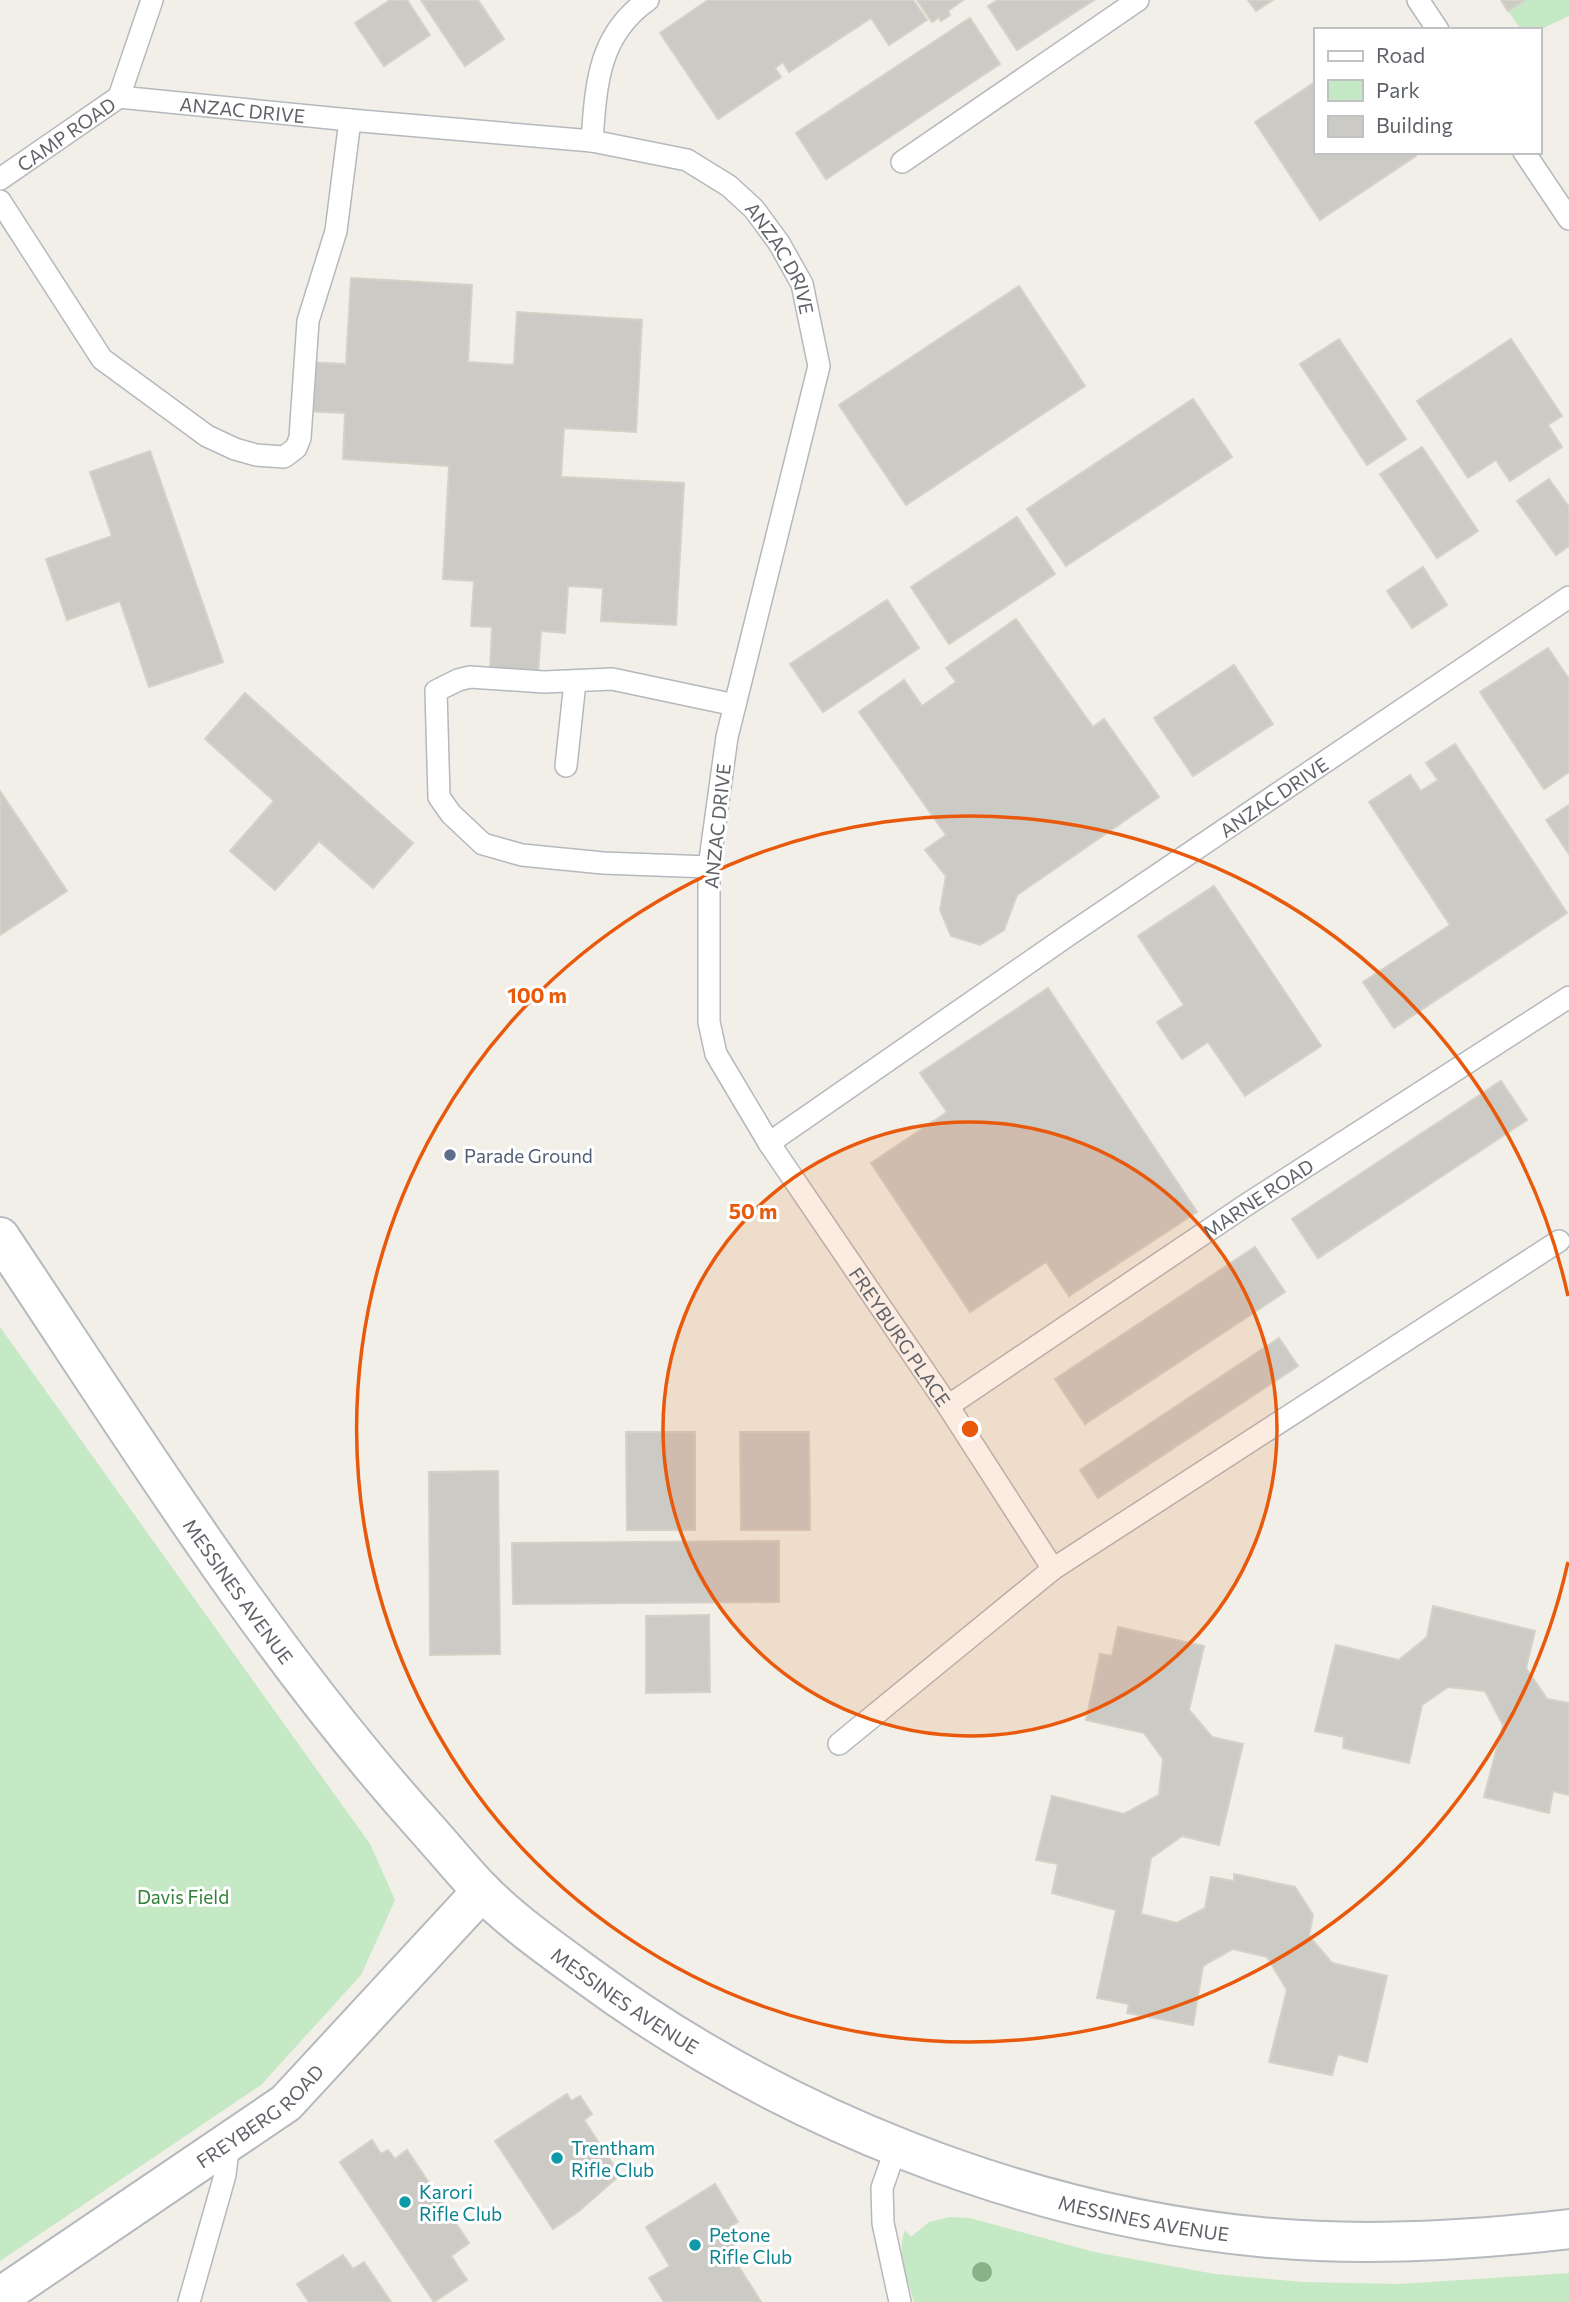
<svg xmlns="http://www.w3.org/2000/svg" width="1569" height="2302" viewBox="0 0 1569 2302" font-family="Commissioner,sans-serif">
	<rect width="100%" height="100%" fill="#f1efe8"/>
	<g fill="#c5e8c5">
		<path d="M1501,0H1569V16L1539,30H1521Z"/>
		<path d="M0,1327L370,1844L395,1900L361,1975L261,2085L0,2261Z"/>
		<path d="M950,2217L970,2218L1094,2252L1215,2274L1303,2282L1399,2284L1569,2273V2302H914C908,2280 896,2252 905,2230L911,2237L929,2222Z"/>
	</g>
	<g fill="#cccac5" stroke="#d6d1c6" stroke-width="2">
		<path d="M390,0H407L430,35L384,66L355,23Z"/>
		<path d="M421,0H478L504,39L465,66Z"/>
		<path d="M708,0H913L927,20L889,45L871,18L789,72L783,62L775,68L781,77L718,119L660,33Z"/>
		<path d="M917,0H963L948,11L950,15L941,21L939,17L932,22Z"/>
		<path d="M998,0H1094L1017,50L988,6Z"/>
		<path d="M1248,0H1273L1256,11Z"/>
		<path d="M1501,0H1525L1508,11Z"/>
		<path d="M970,18L1000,64L826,179L796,133Z"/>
		<path d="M1315,82V152H1414L1416,156L1320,220L1255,122Z"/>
		<path d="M351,278L472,285L468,362L514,365L517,312L642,320L636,432L564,428L561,477L684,483L676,625L601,621L603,588L568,586L565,633L541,631L538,675L490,672L492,627L471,626L474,581L443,579L449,466L343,459L345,413L304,411L307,362L346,364Z"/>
		<path d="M1019,286L1085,386L906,505L839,405Z"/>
		<path d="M1339,339L1406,439L1367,465L1300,364Z"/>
		<path d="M1511,339L1562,416L1548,425L1562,447L1510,481L1496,460L1468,478L1417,401Z"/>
		<path d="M1193,399L1232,457L1066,566L1027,509Z"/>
		<path d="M1422,447L1478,531L1437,558L1380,474Z"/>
		<path d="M150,451L223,662L149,687L120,601L67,620L46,559L112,536L90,472Z"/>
		<path d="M1549,479L1569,507V546L1556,555L1517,501Z"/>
		<path d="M1017,517L1055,574L949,644L911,587Z"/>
		<path d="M1423,567L1447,605L1412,628L1387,591Z"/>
		<path d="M887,600L919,648L823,712L790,664Z"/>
		<path d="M1016,619L1093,727L1104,719L1159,797L1017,895L1004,930L980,945L951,936L940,910L946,876L925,850L946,835L859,712L904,680L922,706L956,682L946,668Z"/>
		<path d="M1548,648L1569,679V772L1544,789L1480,692Z"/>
		<path d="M1234,665L1273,724L1193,776L1154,718Z"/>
		<path d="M245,693L413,843L373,888L319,841L275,890L230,851L274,801L205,739Z"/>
		<path d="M1455,744L1567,913L1394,1028L1363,982L1450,925L1369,802L1410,775L1421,791L1438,780L1426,763Z"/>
		<path d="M0,791L67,891L0,935Z"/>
		<path d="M1569,805V854L1546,820Z"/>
		<path d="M1214,886L1321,1046L1245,1096L1208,1042L1182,1059L1157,1022L1184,1005L1138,936Z"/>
		<path d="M1048,988L1197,1212L1069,1296L1046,1262L970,1312L871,1163L947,1112L920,1073Z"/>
		<path d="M1501,1081L1527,1120L1318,1258L1292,1219Z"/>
		<path d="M1255,1247L1285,1292L1085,1424L1055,1379Z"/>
		<path d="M1279,1338L1298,1366L1098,1498L1080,1470Z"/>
		<path d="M626,1432H695V1530H627Z"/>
		<path d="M740,1432H809L810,1530H741Z"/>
		<path d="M498,1471L500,1654L430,1655L429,1472Z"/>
		<path d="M779,1541V1602L513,1604L512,1543Z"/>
		<path d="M1433,1606L1535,1631L1526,1668L1547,1699L1569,1703V1795L1553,1791L1549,1813L1484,1797L1503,1725L1485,1691L1448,1687L1422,1705L1409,1763L1343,1748L1344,1737L1315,1731L1336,1645L1399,1660L1427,1637Z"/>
		<path d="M709,1615L710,1692L646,1693V1616Z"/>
		<path d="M1118,1627L1204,1646L1189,1710L1212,1737L1243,1744L1219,1845L1182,1836L1151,1858L1141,1914L1177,1923L1205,1908L1211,1877L1234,1881V1874L1295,1887L1313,1915L1309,1936L1332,1963L1387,1976L1367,2062L1338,2054L1332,2075L1269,2062L1287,1990L1267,1957L1233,1949L1203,1966L1193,2025L1127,2013L1129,2004L1097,1998L1116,1910L1052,1893L1058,1864L1036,1860L1052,1796L1124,1814L1159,1795L1163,1759L1144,1733L1086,1720L1100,1654L1112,1656Z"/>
		<path d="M567,2094L571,2101L580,2096L592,2114L584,2120L620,2175L579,2211L553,2229L495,2141Z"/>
		<path d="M372,2140L381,2154L388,2150L395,2159L407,2150L469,2243L451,2256L467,2280L434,2302L340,2162Z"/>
		<path d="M715,2184L738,2222L729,2227L738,2242L727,2248L761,2302H664L649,2278L670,2266L646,2227Z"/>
		<path d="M343,2255L353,2269L364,2262L391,2302H309L297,2284Z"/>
	</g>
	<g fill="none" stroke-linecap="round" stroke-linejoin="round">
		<g stroke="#b5b8bc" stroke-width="24">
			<g id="lane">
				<path d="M1418,0L1438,30"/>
				<path id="s1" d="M119,97L350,120L592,141L687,160L729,186L754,209L779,243L802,284L819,366L727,737L709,867V1022L716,1054L769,1143L948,1406L1053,1569"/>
				<path d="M592,141C596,85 598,35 648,0"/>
				<path d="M1524,152L1569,219"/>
				<path d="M902,162L1138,0"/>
				<path id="s2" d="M0,179L119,97L152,0"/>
				<path d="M0,201L102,359L207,436L235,449L256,455L284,457L296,448L300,438L308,321L336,231L350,120"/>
				<path d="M566,766L575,682"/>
				<path d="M709,867L603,863L522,855L483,844L451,814L439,797L436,691L458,680L470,677L544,682L612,679L735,705"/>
				<path id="s3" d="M769,1143L1070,934L1569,597"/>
				<path id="s4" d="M948,1406L1246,1205L1569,997"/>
				<path d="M839,1744L1053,1569L1559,1241"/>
				<path d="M896,2148L882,2188L883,2223L900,2302"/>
				<path d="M189,2302L225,2175L229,2141"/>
			</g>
		</g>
		<g stroke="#b5b8bc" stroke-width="42">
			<g id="street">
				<path id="s5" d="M0,2297L286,2103L482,1891"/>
			</g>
		</g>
		<g stroke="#b6babf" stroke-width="42">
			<g id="secondary">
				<path id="s6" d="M0,1237C135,1439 263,1647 426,1828C444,1848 461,1869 479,1888C511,1921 551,1949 588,1976C780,2117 1022,2214 1260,2237C1362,2247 1467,2241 1569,2229"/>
			</g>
		</g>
		<use href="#lane" stroke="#fff" stroke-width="21"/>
		<use href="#street" stroke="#fff" stroke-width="38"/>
		<use href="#secondary" stroke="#fff" stroke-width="38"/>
	</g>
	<circle fill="#89b387" cx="982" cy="2272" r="10"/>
	<circle cx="970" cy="1429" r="307" fill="#e8590c" fill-opacity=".12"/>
	<g fill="none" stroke="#e8590c" stroke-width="3.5">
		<circle cx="970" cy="1429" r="307"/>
		<path d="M1568 1562A613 613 0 1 1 1568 1296"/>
	</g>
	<circle fill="#5c6f8a" stroke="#fff" stroke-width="2.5" cx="450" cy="1155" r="7"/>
	<g fill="#0f9aa8" stroke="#fff" stroke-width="2.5">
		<circle cx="557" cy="2158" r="7"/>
		<circle cx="405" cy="2202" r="7"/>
		<circle cx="695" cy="2245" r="7"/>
	</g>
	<g text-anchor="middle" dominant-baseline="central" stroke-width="6" stroke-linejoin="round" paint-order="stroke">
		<g font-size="19" fill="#5f6368" stroke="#fff">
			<text stroke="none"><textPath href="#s1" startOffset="124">ANZAC DRIVE</textPath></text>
			<text stroke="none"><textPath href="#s2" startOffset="80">CAMP ROAD</textPath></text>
			<text stroke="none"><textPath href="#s1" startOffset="712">ANZAC DRIVE</textPath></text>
			<text stroke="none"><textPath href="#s3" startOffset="612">ANZAC DRIVE</textPath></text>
			<text transform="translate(717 826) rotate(-84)">ANZAC DRIVE</text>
			<text stroke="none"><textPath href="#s4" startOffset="373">MARNE ROAD</textPath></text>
			<text stroke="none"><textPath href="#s1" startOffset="1867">FREYBURG PLACE</textPath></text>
			<text stroke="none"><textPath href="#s6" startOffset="427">MESSINES AVENUE</textPath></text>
			<text stroke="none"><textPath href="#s6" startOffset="994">MESSINES AVENUE</textPath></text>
			<text stroke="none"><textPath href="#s5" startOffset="317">FREYBERG ROAD</textPath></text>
			<text stroke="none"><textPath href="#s6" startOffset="1561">MESSINES AVENUE</textPath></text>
		</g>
		<g font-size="19" fill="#4e5e75" stroke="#fff" text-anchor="start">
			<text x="464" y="1155">Parade Ground</text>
		</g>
		<g font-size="19" fill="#348238" stroke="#fff">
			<text x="183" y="1896">Davis Field</text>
		</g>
		<g font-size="19" fill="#0d838f" stroke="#fff" text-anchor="start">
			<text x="571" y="2147">Trentham<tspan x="571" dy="22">Rifle Club</tspan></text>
			<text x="419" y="2191">Karori<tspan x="419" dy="22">Rifle Club</tspan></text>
			<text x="709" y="2234">Petone<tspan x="709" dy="22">Rifle Club</tspan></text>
		</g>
	</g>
	<circle cx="970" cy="1429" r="10" fill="#e8590c" stroke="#fff" stroke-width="3.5"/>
	<g font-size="21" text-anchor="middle" font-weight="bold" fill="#e8590c" stroke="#fff" stroke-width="6" stroke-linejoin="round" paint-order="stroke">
		<text x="537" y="1003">100 m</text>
		<text x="753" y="1219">50 m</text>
	</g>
	<rect x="1314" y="28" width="228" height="126" fill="#ffffff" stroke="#bfc1c3" stroke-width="2"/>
	<rect x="1328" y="51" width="35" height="10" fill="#ffffff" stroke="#bfc1c3" stroke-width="2"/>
	<text x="1376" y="63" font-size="21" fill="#5f6368">Road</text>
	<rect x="1328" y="80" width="35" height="21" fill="#c5e8c5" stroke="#bfc1c3" stroke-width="2"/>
	<text x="1376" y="98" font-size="21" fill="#5f6368">Park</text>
	<rect x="1328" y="116" width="35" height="21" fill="#cccac5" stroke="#bfc1c3" stroke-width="2"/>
	<text x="1376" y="133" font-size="21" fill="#5f6368">Building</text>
</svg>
